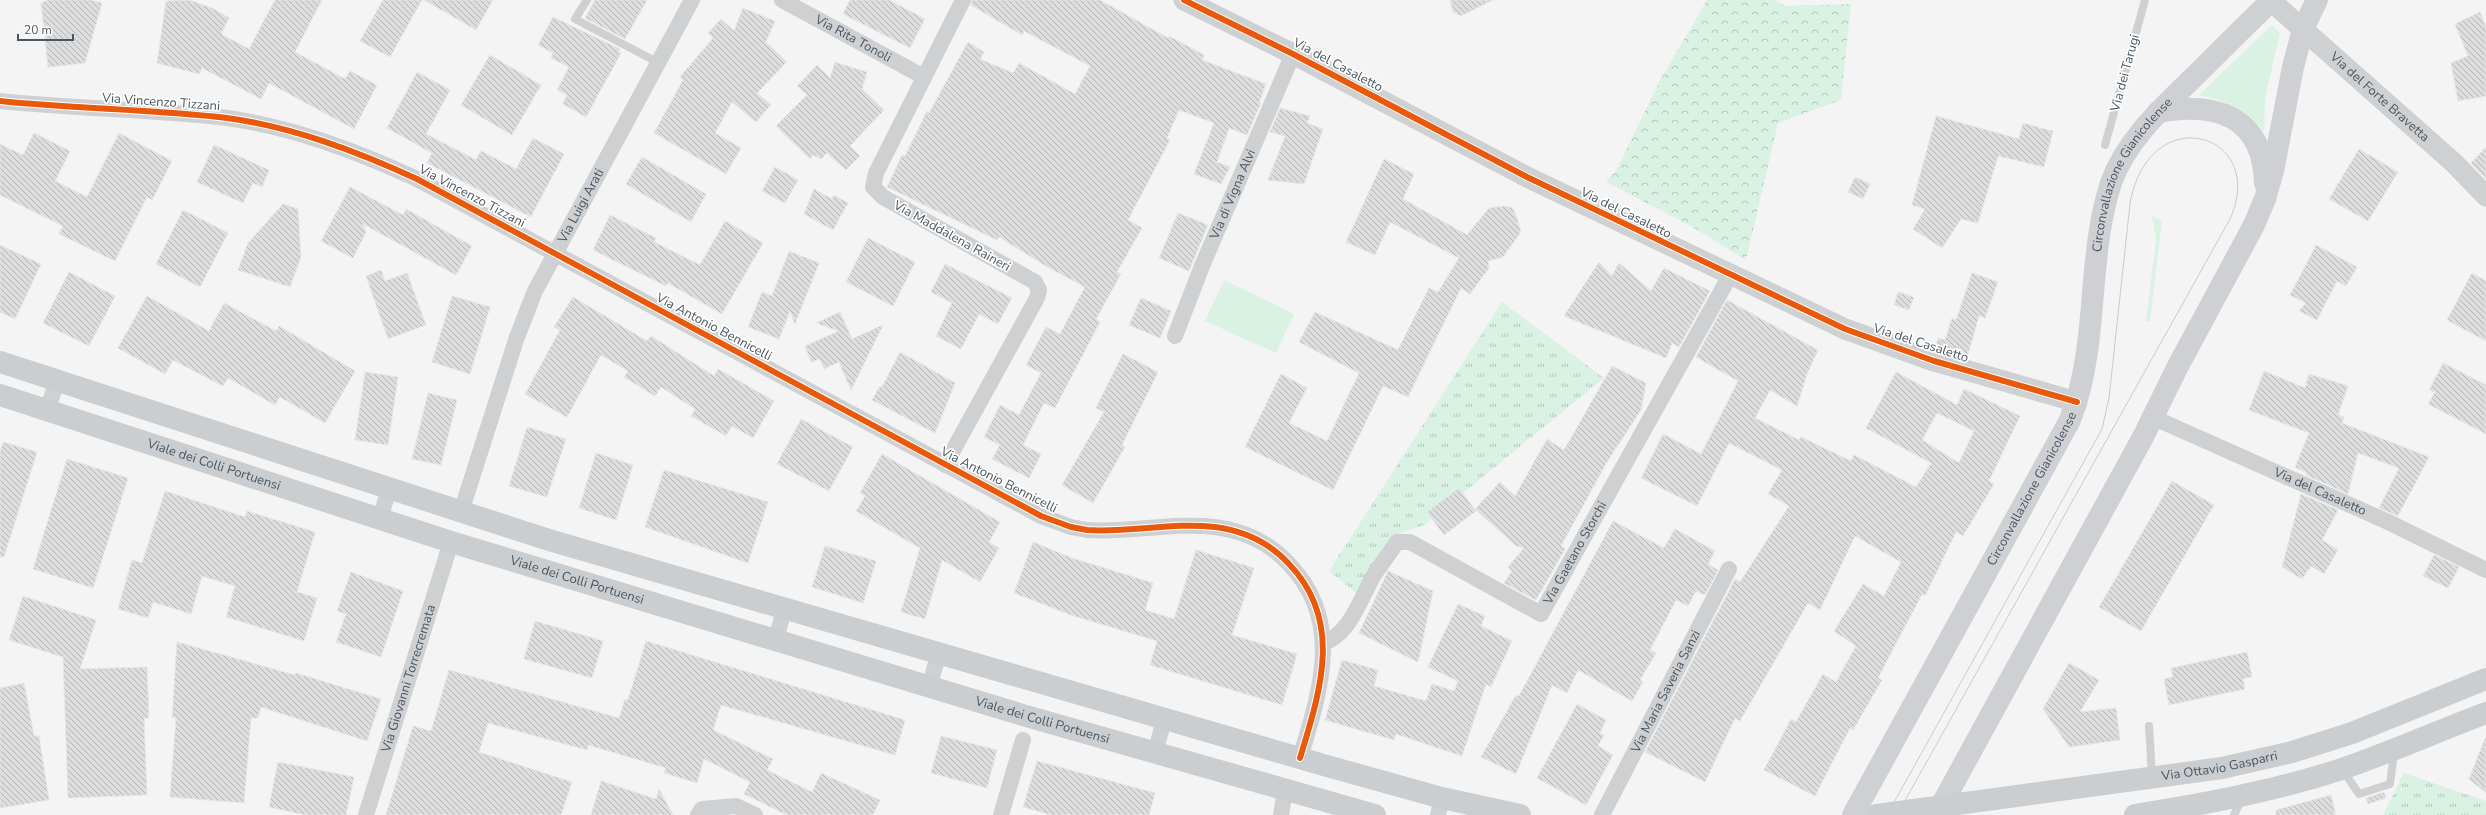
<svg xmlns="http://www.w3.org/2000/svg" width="2486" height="815" viewBox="0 0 2486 815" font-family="'Nunito Sans',sans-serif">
	<defs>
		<pattern id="forest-crowns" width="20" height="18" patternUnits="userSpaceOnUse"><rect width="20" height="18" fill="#d9f2e3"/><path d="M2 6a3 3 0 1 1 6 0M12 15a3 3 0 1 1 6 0" fill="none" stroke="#b2c7bb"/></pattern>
		<pattern id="park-tufts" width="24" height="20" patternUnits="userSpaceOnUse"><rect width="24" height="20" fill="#d9f2e3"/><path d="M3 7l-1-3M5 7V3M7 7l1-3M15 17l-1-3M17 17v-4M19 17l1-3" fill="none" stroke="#b2c7bb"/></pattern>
		<pattern id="building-back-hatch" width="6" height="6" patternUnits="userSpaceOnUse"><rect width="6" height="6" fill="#ddddde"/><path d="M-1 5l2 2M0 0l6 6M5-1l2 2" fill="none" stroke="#b5b6b7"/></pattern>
	</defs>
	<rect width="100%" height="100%" fill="#f4f4f4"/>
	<g fill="#d9f2e3">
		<path d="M2272,25L2280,33L2265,98L2264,132C2248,109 2226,101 2199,95Z"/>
		<path d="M2152,216L2162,220L2150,321H2146L2156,241Z"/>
		<path d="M1224,280L1294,314L1276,353L1205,321Z"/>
	</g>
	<path fill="url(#forest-crowns)" d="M1707,0H1775L1785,6L1851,4L1841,100L1778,123L1746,260L1689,225L1606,182L1616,171L1659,82Z"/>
	<g fill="url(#park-tufts)">
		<path d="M1502,302L1604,378L1424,525L1401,533L1356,593L1329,571Z"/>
		<path d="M2404,773L2486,801V815H2383Z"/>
	</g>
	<g fill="url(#building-back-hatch)" stroke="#e5e6e7" fill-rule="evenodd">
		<path d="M48,0H91L102,3L85,63L48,67L41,3Z"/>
		<path d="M189,0L212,8L229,18L221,34L249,49L275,0H322L295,52L345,79L350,71L377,85L354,129L269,83L261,99L202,68L199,74L157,63L166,1Z"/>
		<path d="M383,0H422L390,57L360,41Z"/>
		<path d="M424,0H493L476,30Z"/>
		<path d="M595,0H647L625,39L585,18Z"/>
		<path d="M850,0H889L925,19L910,48L843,14Z"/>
		<path d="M972,0H1100L1168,38L1169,36L1204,55L1202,60L1266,84L1259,103H1261L1247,135L1229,128L1217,162L1230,167L1221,184L1194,174L1214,123L1179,110L1167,138L1170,140L1128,220L1142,228L1117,272L1121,274L1096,319L1100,322L1055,408L1044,403L1023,445L1041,454L1029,478L992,459L1000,445L984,437L1000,405L1019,415L1041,373L1026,365L1046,327L1060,334L1085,287L1046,266L999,237L997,240L887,187L902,155L905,156L927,111L929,113L968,42L984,52L980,59L1013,73L1019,63L1075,94L1090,66L1024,31L1022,35L971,5Z"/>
		<path d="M1450,0H1493L1461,16L1453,12Z"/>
		<path d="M743,8L775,21L766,42L787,62L757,93L771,105L756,122L732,102L715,133L741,148L726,174L654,133L683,80L680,77L713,38L708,33L721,19L734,31Z"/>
		<path d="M2480,12L2486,27V96L2458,101L2451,63L2468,56L2455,24Z"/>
		<path d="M553,17L620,49L618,52L621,53L586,117L563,104L567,95L557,90L569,67L551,58L553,53L538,45Z"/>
		<path d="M490,55L541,85L512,135L461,105Z"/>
		<path d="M835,62L867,72L862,89L884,110L850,146L860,156L846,170L827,153L821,159L813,155L810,159L776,126L807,95L797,86L817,65L830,78Z"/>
		<path d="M417,72L450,90L426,134L476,160L481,151L516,169L533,138L564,154L531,217L427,163L432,153L387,128Z"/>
		<path d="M1280,108L1310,116L1307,123L1323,129L1304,184L1268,180L1285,136L1270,132Z"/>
		<path d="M1936,116L2019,139L2023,123L2053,131L2044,167L1998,156L1978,223L1961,219L1942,248L1913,229L1925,209L1912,205Z"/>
		<path d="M34,133L70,151L55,181L87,197L119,133L172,161L152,200L147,197L115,261L59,234L63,226L0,195V144L23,155Z"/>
		<path d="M214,145L269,170L262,187L253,183L243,203L197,182Z"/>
		<path d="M2486,147V179L2471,163Z"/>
		<path d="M2359,149L2398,172L2368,221L2329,199Z"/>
		<path d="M642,157L706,194L691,222L626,184Z"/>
		<path d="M1384,159L1414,174L1403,199L1467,235L1489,208L1506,206L1512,208L1516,215L1521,232L1503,257L1488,261L1489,268L1470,294L1461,288L1408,397L1383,386L1333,490L1245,447L1281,374L1307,388L1289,423L1327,441L1359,373L1299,342L1315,312L1398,350L1429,288L1438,292L1459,258L1390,222L1375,255L1346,242Z"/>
		<path d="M775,167L798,180L785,203L762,191Z"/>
		<path d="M1855,177L1870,184L1863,199L1848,192Z"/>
		<path d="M350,187L403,215L406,209L472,246L456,275L363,224L366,232L353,258L321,241Z"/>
		<path d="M814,189L832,199L834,195L848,203L833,230L804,214Z"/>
		<path d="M283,204L298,209L301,257L290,287L238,270L248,243Z"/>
		<path d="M183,210L228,233L200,287L156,264Z"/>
		<path d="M1178,213L1208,225L1189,271L1159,258Z"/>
		<path d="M610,215L656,238L654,242L700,265L725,221L763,243L722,314L668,283L666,286L593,250Z"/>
		<path d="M868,238L915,262L893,306L846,282Z"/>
		<path d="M0,245L41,264L15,319L0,312Z"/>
		<path d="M2316,245L2357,267L2346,286L2337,281L2317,320L2299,311L2306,303L2290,295Z"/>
		<path d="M789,251L819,263L795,324L790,311L779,339L748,327L762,292L772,296Z"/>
		<path d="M1599,262L1612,276L1619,263L1651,291L1664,268L1710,291L1679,347L1672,343L1666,358L1564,316Z"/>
		<path d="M945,264L1012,298L998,324L979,314L961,349L936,336L952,303L931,292Z"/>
		<path d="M381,270L385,281L407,273L426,325L388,339L366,276Z"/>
		<path d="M69,272L115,296L89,346L43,323Z"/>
		<path d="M1972,273L1998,282L1985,318L1979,316L1967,358L1935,349L1938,338L1945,340L1952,318L1956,320Z"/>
		<path d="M2472,273L2486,281V341L2447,320Z"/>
		<path d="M1898,292L1914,297L1909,310L1894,305Z"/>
		<path d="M147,296L209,331L224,303L276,331L279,326L355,371L325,423L280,397L275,405L228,378L223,386L173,360L165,374L118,348Z"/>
		<path d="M452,296L490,307L470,374L432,362Z"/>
		<path d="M573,297L647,341L651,336L714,376L718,369L774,401L753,438L732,426L726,436L691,416L695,409L661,387L655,396L624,377L628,371L601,355L567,417L525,394L560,330L554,327Z"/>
		<path d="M1141,298L1171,311L1160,338L1129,325Z"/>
		<path d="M1727,300L1818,350L1807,374L1797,406L1770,390L1755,418L1799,440L1801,437L1851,461L1854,455L1916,487L1931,463L1866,428L1896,372L1957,405L1964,389L2020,416L1989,481L1994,484L1963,536L1956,532L1925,596L1922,594L1878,678L1882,680L1853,730L1850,728L1815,796L1764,770L1791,719L1796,722L1823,674L1836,682L1856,646L1834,631L1863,584L1884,596L1901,562L1855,536L1820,610L1808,603L1740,721L1735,718L1705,782L1645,752L1735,579L1740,582L1789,506L1768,494L1782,470L1729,443L1697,506L1641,478L1663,434L1701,454L1738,381L1696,357ZM1937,413L1974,431L1959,463L1922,440Z"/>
		<path d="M840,312L852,339L883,325L851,390L839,362L824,369L820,359L811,362L805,346L839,331L816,323Z"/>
		<path d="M900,352L955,383L935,433L872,400L880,386L882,387Z"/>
		<path d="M1123,354L1158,372L1122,445L1125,447L1093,503L1062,485L1104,412L1096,408Z"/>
		<path d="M2443,363L2486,385V434L2428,404L2435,392L2429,390Z"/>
		<path d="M1612,366L1646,383L1641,410L1607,462L1561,546L1565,549L1536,600L1504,583L1512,571L1508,567L1524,548L1516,546L1475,509L1500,482L1515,496L1547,439L1564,450Z"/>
		<path d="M2264,371L2305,388L2309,374L2348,386L2338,415L2344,417L2342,423L2429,457L2398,516L2379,508L2399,468L2358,453L2348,494L2306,475L2307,473L2295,467L2309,433L2249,410Z"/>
		<path d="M365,372L398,377L388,445L355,440Z"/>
		<path d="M428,393L457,400L441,465L412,459Z"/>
		<path d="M801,419L853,447L829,491L777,464Z"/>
		<path d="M527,427L566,439L547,497L509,486Z"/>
		<path d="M3,442L37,452L4,557H0V452Z"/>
		<path d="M596,453L633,465L616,520L579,508Z"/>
		<path d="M882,454L1000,522L989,542L999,548L980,582L942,560L925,619L901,612L920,548L856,511L865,496L860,493Z"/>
		<path d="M67,459L128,478L93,588L33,569Z"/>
		<path d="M664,470L768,502L748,563L645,527Z"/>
		<path d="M2172,481L2214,505L2141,631L2099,607Z"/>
		<path d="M1459,488L1476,511L1444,535L1427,512Z"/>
		<path d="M165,491L245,517L247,511L315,532L297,592L317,598L304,641L226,617L235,586L202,576L191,614L153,602L148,618L118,609L132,560L142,563Z"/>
		<path d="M2301,494L2338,510L2322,540L2338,550L2324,574L2311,566L2302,579L2282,567Z"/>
		<path d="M1613,521L1664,548L1675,529L1715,551L1708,564L1718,570L1705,595L1696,591L1688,606L1676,600L1650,650L1656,653L1640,680L1643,682L1632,701L1578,670L1567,693L1552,685L1516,774L1481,757L1516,695L1519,696Z"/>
		<path d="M1033,542L1072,558L1153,583L1145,610L1174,619L1196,550L1254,568L1232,635L1297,654L1282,705L1150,665L1157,641L1071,615L1014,593Z"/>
		<path d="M825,546L876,561L863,603L812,587Z"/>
		<path d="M2434,555L2459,567L2448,588L2423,576Z"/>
		<path d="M1388,571L1433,591L1418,662L1359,633Z"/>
		<path d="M351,572L403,591L381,657L336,642L346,614L337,611Z"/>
		<path d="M23,596L96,620L80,669L147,667L149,718H144L147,795L68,798L63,657L9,640Z"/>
		<path d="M1458,604L1485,616L1481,626L1512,641L1491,687L1486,684L1462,756L1396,734L1394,740L1325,720L1342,660L1378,670L1374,686L1426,701L1432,684L1454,691L1458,681L1428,667Z"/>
		<path d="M535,621L603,641L592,678L524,659Z"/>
		<path d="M646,641L905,720L895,755L721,705L713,730L773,759L767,770L812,792L821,773L880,800L873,815H787L744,794L750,782L704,759L697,783L664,773L666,768L588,745L587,750L488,723L479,752L572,782L561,815H386L413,726L431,731L449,670L619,718L625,699L628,700Z"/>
		<path d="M177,642L295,675L296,673L381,699L367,741L261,707L258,718H251L244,803L170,797L176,717L172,718Z"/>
		<path d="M2247,652L2252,677L2243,679L2245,689L2169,705L2164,679L2173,677L2171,668Z"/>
		<path d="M2069,663L2099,680L2080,712L2116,708L2120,740L2069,747L2043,709Z"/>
		<path d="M24,683L34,736H39L49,800L0,808V688Z"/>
		<path d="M1577,704L1606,720L1600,733L1604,735L1598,746L1613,755L1586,805L1537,778Z"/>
		<path d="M941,736L997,750L987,788L931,773Z"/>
		<path d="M2485,738H2486V793L2469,779Z"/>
		<path d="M1037,761L1155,793L1149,815H1051L1023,807Z"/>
		<path d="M278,762L354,777L346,815H305L269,807Z"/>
		<path d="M601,781L656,799L659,789L673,815H591Z"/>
		<path d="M2384,792L2386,798L2368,804L2366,798Z"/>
		<path d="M2331,795L2336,815H2276V810Z"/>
	</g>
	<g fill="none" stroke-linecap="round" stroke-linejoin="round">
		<g stroke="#ced0d2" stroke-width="8">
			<path d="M587,0L575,19L659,63"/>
			<path d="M2105,145L2145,0"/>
			<path d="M2149,726L2152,776"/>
			<path d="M2342,769L2359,794L2390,784L2394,753"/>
			<path d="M2234,815L2242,798"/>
		</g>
		<g stroke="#ced0d2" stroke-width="16">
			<path id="s1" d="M782,0L924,77"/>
			<path d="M0,101C75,109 152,109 227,118C293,127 356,151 417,179L1041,516L1071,527L1087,530C1130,533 1173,522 1215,527C1245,531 1269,542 1289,564C1344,621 1320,692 1300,758"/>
			<path id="s2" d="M1175,336L1202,266L1293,54"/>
			<path d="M47,410L57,382"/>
			<path id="s3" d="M2152,417L2386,521L2486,570"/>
			<path d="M945,465L1037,298L1039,290L1035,282L883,197L873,187L876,173L963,0"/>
			<path id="s4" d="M461,512L517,337L535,291L692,0"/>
			<path d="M380,519L389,489"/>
			<path d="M776,639L785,607"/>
			<path id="s5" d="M1323,643C1350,635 1361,597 1374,575C1381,564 1390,553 1397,542H1410L1541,614L1727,281"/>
			<path d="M929,687L939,653"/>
			<path d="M1155,753L1164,720"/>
			<path id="s6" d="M366,815L451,542"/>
			<path d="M698,815L702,809L736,806L755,815"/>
			<path d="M1001,815L1023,740"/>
			<path d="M1281,815L1285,790"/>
			<path d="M1438,815L1442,798"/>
			<path id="s7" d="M1602,815L1729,569"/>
		</g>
		<g stroke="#ced0d2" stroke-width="21">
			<path d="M1184,0L1293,54L1527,177L1845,329L1934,361L2077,402"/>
			<path id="s8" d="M2271,1L2454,163L2486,196"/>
		</g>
		<g stroke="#ced0d4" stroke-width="22">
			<path d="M2158,112C2216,101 2263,116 2265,183"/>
			<path id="s9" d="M1853,815L2070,420C2100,343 2086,259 2111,183C2127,137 2170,101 2203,68C2226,45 2249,22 2272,0"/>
			<path d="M1936,815L2143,437L2178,366L2254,225L2265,199L2273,171L2293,67L2303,29L2317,0"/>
		</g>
		<g stroke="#caced1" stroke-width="22">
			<path d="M0,362L549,540L1327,766L1442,798L1520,815"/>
			<path id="s10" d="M0,395L451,542L1026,716L1375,815"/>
			<path id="s11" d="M1877,815L2222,768L2292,752L2352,733L2486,679"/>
			<path d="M2135,815C2205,804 2274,791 2342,769C2391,752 2438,731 2486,713"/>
		</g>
		<path stroke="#c9cacc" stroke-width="1" d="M1887,815L2102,429L2109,398L2130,204C2148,98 2269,132 2230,219L1897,815"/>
		<g stroke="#fff" stroke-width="8">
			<g id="cycleway">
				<path d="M1184,0L1293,54L1527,177L1845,329L1934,361L2077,402"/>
				<path d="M0,101C75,109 152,109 227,118C293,127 356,151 417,179L1041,516L1071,527L1087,530C1130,533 1173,522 1215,527C1245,531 1269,542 1289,564C1344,621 1320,692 1300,758"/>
			</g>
		</g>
		<use href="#cycleway" stroke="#e8590c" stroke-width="6"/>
	</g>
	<g text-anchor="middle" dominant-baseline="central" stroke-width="3.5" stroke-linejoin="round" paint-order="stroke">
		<g font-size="13" fill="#4a5661" stroke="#fff">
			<text stroke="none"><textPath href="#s1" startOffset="81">Via Rita Tonoli</textPath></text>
			<text transform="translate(1338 65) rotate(28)">Via del Casaletto</text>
			<text transform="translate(2125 73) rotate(-75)">Via dei Tarugi</text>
			<text stroke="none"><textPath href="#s8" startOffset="145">Via del Forte Bravetta</textPath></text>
			<text transform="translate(161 102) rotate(4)">Via Vincenzo Tizzani</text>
			<text stroke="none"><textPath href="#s9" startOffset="708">Circonvallazione Gianicolense</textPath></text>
			<text stroke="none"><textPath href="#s2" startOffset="153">Via di Vigna Alvi</textPath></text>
			<text transform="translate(472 196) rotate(28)">Via Vincenzo Tizzani</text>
			<text stroke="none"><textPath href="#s4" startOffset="330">Via Luigi Arati</textPath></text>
			<text transform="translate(1626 213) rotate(26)">Via del Casaletto</text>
			<text transform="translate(952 236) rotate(29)">Via Maddalena Raineri</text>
			<text transform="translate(714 327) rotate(28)">Via Antonio Bennicelli</text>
			<text transform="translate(1921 343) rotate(18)">Via del Casaletto</text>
			<text stroke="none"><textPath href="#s10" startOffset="225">Viale dei Colli Portuensi</textPath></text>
			<text transform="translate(999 480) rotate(27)">Via Antonio Bennicelli</text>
			<text stroke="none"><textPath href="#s9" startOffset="372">Circonvallazione Gianicolense</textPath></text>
			<text stroke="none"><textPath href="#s3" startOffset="184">Via del Casaletto</textPath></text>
			<text stroke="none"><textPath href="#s5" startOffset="360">Via Gaetano Storchi</textPath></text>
			<text stroke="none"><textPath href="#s10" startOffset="606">Viale dei Colli Portuensi</textPath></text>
			<text stroke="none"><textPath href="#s6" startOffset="143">Via Giovanni Torrecremata</textPath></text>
			<text stroke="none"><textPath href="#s7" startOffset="139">Via Maria Saveria Sanzi</textPath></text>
			<text stroke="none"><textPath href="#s10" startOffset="1092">Viale dei Colli Portuensi</textPath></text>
			<text stroke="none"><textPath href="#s11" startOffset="346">Via Ottavio Gasparri</textPath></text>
		</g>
	</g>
	<path d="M18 34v6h55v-6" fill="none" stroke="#4a5661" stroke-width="2"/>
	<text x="24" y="34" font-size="12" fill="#4a5661" stroke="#ffffff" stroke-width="3" paint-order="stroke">20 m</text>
</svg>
